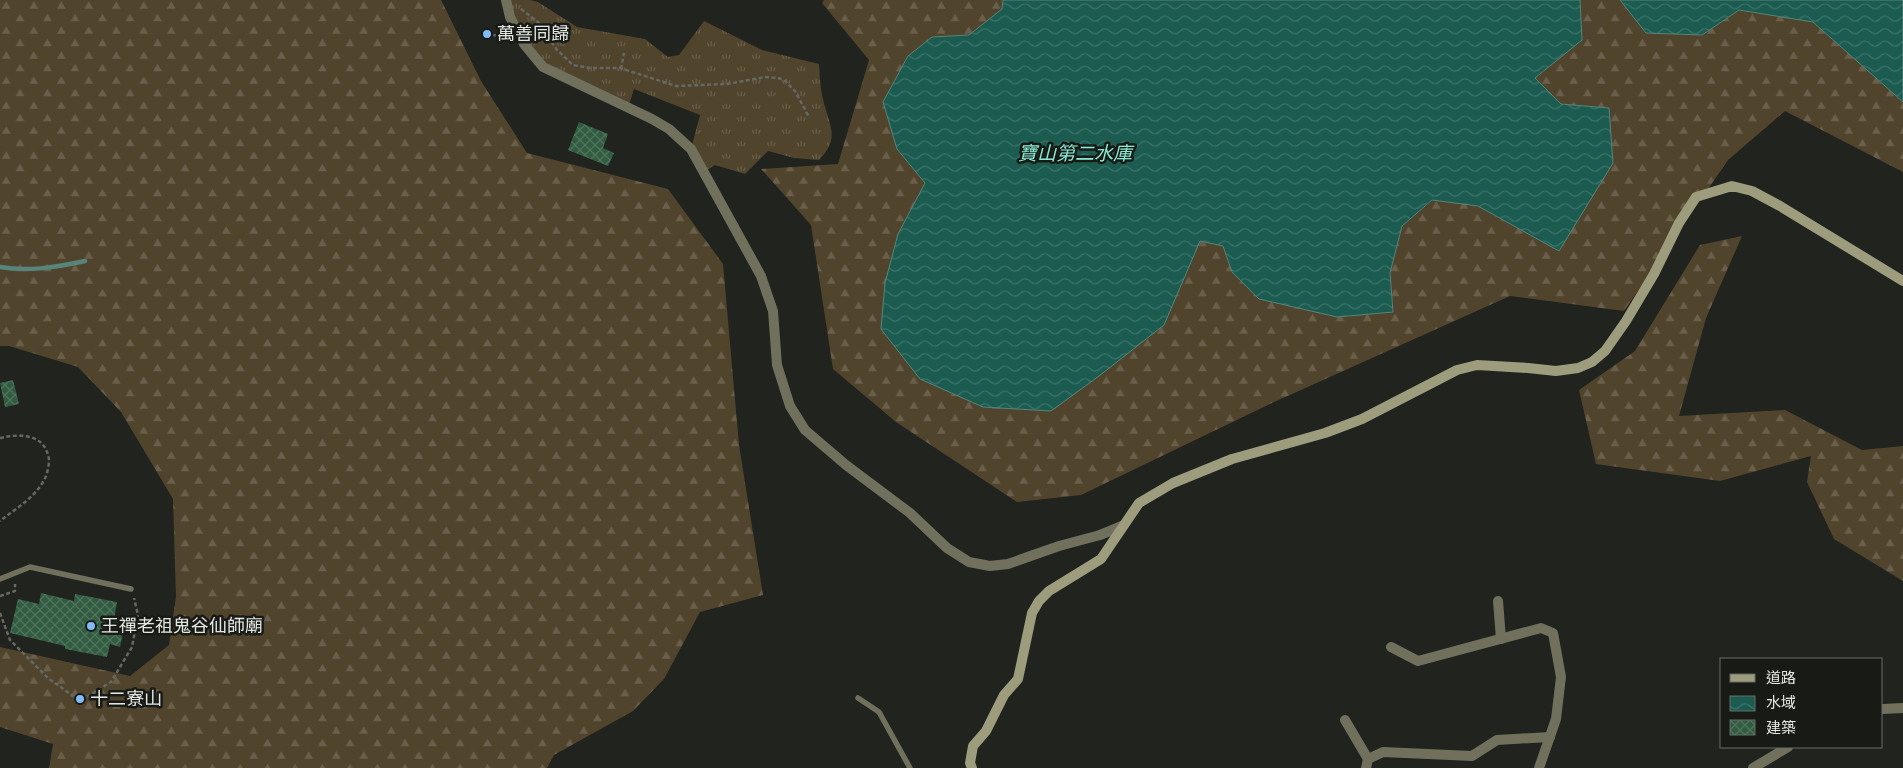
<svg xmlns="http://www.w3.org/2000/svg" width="1903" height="768" viewBox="0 0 1903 768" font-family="Jost,'Noto Sans TC',sans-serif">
	<defs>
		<pattern id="grass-tufts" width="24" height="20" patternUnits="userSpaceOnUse" patternTransform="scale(1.25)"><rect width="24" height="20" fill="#51442d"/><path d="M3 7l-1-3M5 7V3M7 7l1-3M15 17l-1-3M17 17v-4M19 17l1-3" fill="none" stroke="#6a5f4b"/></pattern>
		<pattern id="forest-firs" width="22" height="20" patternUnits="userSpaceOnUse" patternTransform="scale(1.25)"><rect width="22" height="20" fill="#51442d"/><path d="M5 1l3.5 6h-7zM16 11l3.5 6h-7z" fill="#6a5f4b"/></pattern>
		<pattern id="water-waves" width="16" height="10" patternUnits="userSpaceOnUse" patternTransform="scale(1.25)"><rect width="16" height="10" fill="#1b5b50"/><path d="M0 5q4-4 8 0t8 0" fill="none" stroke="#3c7369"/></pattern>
		<pattern id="building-cross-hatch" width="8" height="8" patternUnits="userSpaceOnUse" patternTransform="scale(1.25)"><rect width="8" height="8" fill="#315c41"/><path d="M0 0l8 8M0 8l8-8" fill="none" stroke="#4f735c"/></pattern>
	</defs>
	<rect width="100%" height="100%" fill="#20231e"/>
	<path fill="url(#grass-tufts)" d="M506,0H530L538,2L577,27L645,39L668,57L679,55L704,21L762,50L819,64C820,76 820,88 823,99C829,126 841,137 819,160L794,158L768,151L745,174L715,165L704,172L691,149L700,115L634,89L628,108L543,67L524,44Z"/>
	<g fill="url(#forest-firs)">
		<path d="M0,0H441L481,81L527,153L668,189L723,264L739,445L763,595L700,612L664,679L633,711L554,755L547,768H49L53,744L0,727V647L130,676L169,645L176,597L173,499L121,412L78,367L9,346H0Z"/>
		<path d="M824,0H1003L1002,9L969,35L933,37L908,56L883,102L897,149L925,183L898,234L1164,325L1199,241L1223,246L1232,272L1393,312L1390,273L1402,226L1433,200L1478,206L1559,251L1609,108L1561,104L1535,78L1582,40L1580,0H1620L1646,33L1702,35L1739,10L1813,22L1903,102V172L1785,111L1728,160L1624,311L1510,296L1272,403L1081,495L1017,502L896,422L833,369L811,225L761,169L838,164L869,60L822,3Z"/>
		<path d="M1742,236L1706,318L1679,416L1785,410L1862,450L1903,446V581L1834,539L1807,482L1811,456L1720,481L1596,464L1579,390L1635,351L1700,245Z"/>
	</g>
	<g fill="url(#water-waves)" stroke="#57857c">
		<path d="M1003,0H1580L1582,40L1535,78L1561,104L1609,108L1613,163L1559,251L1478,206L1432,200L1402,226L1390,273L1393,312L1337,317L1259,299L1232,272L1223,246L1200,241L1164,325L1099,376L1051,411L983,407L920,379L881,329L885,283L898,234L925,183L897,149L883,102L908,56L932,37L969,35L1002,9Z"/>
		<path d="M1620,0H1903V102L1813,22L1739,10L1702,35L1646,33Z"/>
	</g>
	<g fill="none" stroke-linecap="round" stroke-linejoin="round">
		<path stroke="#57857c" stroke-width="4.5" d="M0,267C28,272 57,267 85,261"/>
	</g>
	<g fill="url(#building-cross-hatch)">
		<path d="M579,122L608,134L603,148L614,153L608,166L568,150Z"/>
		<path d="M13,380L19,404L5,407L0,383Z"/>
		<path d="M41,593L74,601L75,594L117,602L114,620L125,622L120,647L110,644L107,657L65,649V646L10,633L18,599L39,604Z"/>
	</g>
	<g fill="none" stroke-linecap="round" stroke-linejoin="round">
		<g stroke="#656863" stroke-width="2.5" stroke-dasharray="4 2.5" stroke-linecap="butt">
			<path d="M521,9L539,23L557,50L573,65L590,68H620L676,86L727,84L765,77L778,78L784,80L795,91L809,117"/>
			<path d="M487,34L507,37"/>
			<path d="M621,69L624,53"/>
			<path d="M0,438C21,433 46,434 49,460C49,466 47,476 43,482C33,499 15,509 0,521"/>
			<path d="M0,596L15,591V584"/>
			<path d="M0,613L10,640L48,678L80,701L111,682L132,647L138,615L134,598"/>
		</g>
		<g stroke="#70705c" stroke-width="5.5">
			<path d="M0,579L30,567L131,589"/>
			<path d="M858,698L879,712L910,768"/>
		</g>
		<g stroke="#70705c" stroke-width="10">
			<path d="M506,0L510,17L524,44L543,67L652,119L669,129L691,149L761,276L773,311L777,365L790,406L805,430L846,465L910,513L947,548L969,562L990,566L1008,564L1059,546L1100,535L1122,526"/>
			<path d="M1498,601L1501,639"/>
			<path d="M1391,647L1418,661L1541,628L1553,633L1561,677L1556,719L1539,768"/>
			<path d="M1882,709L1903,708"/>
			<path d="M1345,720L1368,759"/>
			<path d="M1366,768L1368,759L1383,752L1472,756L1497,740L1550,737"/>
			<path d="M1753,768L1788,747"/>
		</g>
		<path stroke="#9d9c7c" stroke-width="10" d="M972,768L970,763L973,746L986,731L1004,695L1018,679L1032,613L1039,601L1049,591L1101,559L1139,503L1173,483L1232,459L1325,433L1362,419L1457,370L1477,365L1528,368L1556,371L1578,368L1592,362L1605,351L1626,321L1654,274L1679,223L1696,197L1732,186L1752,191L1780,206L1903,281"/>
	</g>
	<g fill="#81bcfa" stroke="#171a15" stroke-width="2">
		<circle cx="487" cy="34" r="5"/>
		<circle cx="91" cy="626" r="5"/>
		<circle cx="80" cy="699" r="5"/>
	</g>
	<g text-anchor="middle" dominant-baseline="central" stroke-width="5" stroke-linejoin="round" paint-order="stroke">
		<g font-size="18" fill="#e4e6e2" stroke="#171a15" text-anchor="start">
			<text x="497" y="34">萬善同歸</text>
			<text x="101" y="626">王禪老祖鬼谷仙師廟</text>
			<text x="90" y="699">十二寮山</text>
		</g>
		<g font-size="19" font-style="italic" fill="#87e8d4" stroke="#171a15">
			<text x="1075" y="153">寶山第二水庫</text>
		</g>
	</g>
	<rect x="1720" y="658" width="162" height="90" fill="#171a15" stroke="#696c67"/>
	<rect x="1730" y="674" width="25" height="8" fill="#9d9c7c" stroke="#696c67"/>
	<text x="1766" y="683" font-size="15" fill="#e4e6e2">道路</text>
	<rect x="1730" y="696" width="25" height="15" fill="url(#water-waves)" stroke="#696c67"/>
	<text x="1766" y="708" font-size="15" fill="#e4e6e2">水域</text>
	<rect x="1730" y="720" width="25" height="15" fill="url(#building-cross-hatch)" stroke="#696c67"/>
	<text x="1766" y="733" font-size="15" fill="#e4e6e2">建築</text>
</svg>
